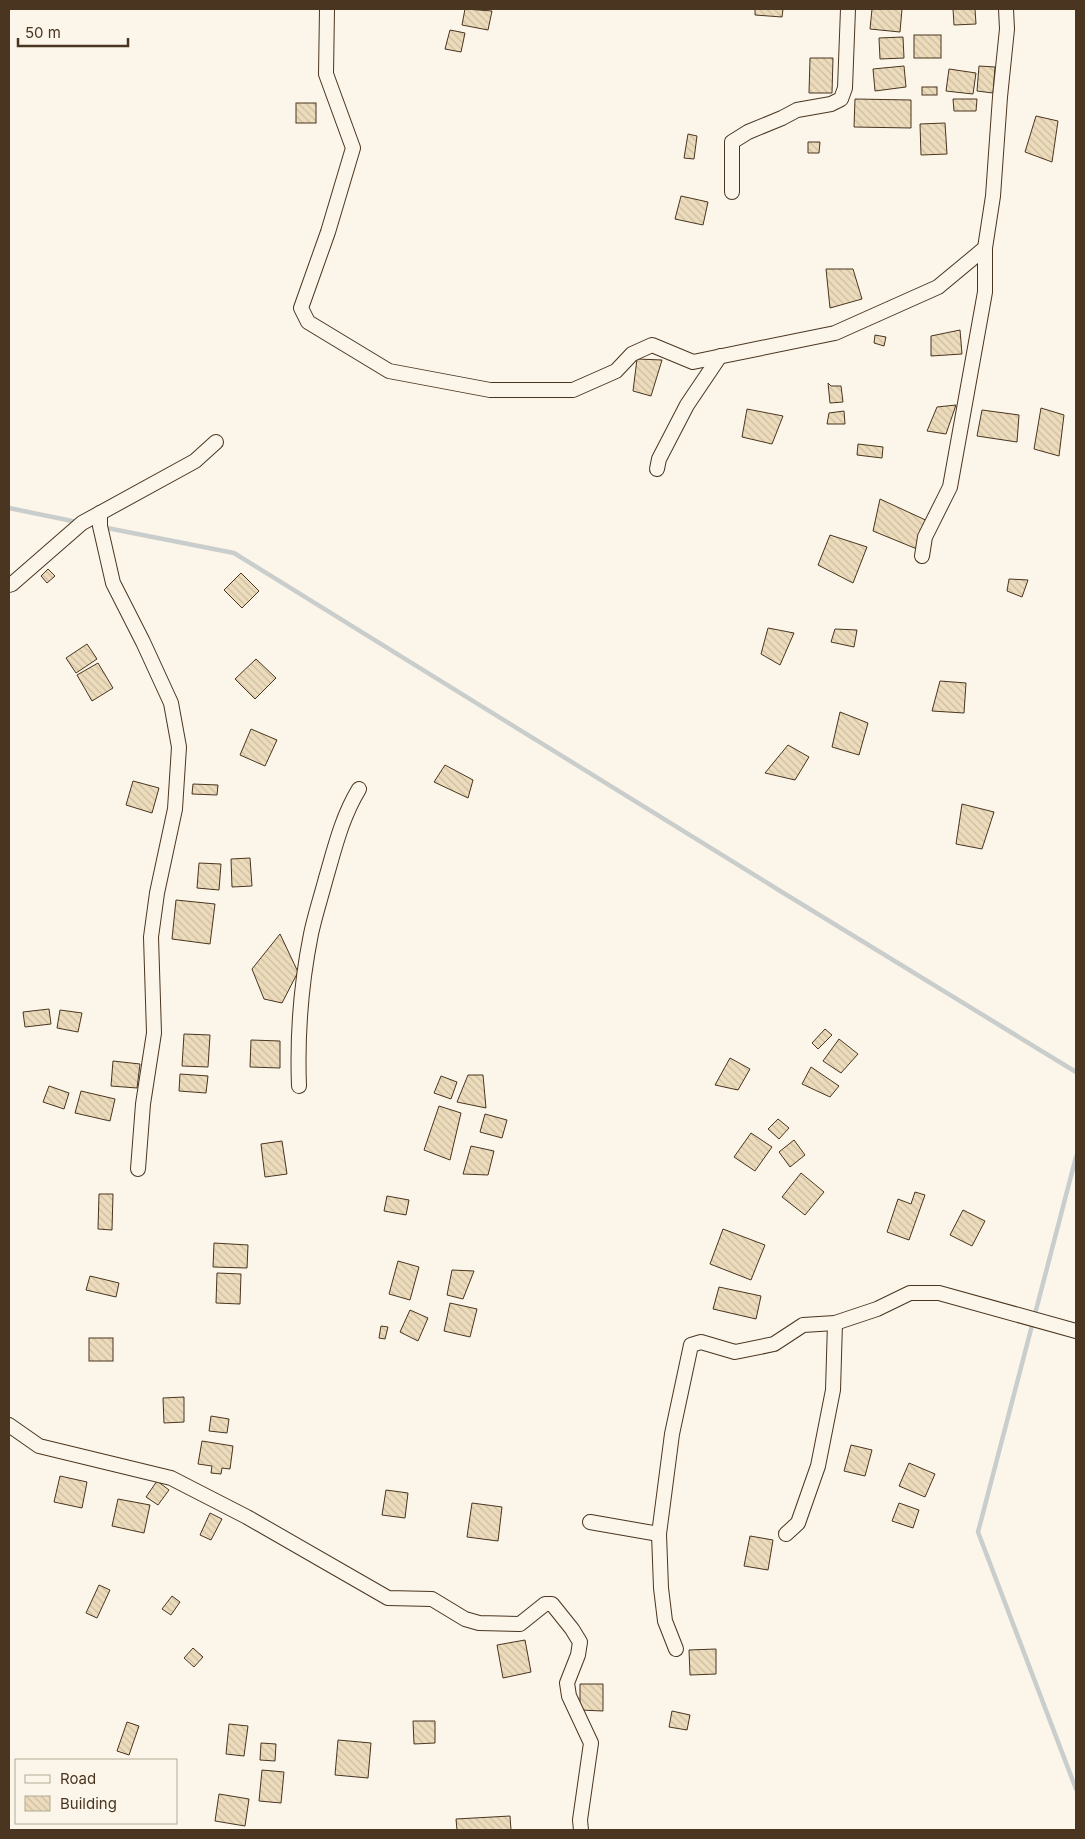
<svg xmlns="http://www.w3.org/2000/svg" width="1085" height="1839" viewBox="0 0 1085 1839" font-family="Inter,sans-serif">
	<defs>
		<pattern id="building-back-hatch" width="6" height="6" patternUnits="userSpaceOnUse" patternTransform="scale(1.25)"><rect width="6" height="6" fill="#ecdcbc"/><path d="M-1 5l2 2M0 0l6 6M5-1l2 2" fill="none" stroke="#ccbda1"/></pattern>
	</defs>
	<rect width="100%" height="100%" fill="#fbf6e9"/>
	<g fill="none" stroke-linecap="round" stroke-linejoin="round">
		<g stroke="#c9cecd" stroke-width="4.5">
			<path d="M9,508L77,522"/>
			<path d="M102,527L234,553L777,889L1076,1072"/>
			<path d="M1076,1157L978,1532L1076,1789"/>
		</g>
	</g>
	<g fill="url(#building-back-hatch)" stroke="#4a3520">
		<path d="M465,9L492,11L488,30L462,25Z"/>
		<path d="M755,9H783L782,17L755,15Z"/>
		<path d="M872,9H902L900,32L870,29Z"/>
		<path d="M953,9H975L976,24L954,25Z"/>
		<path d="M450,30L465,33L461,52L445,49Z"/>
		<rect x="914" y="35" width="27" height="23"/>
		<path d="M903,37L904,58L880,59L879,38Z"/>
		<path d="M810,58H833L832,93H809Z"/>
		<path d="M904,66L906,87L875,91L873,69Z"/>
		<path d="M979,66L995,67L993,93L977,91Z"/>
		<path d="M949,69L976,73L973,94L946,91Z"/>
		<rect x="922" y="87" width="15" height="8"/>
		<path d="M855,99L911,100V128L854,127Z"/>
		<path d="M953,99H977L976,111H954Z"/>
		<rect x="296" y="103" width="20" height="20"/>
		<path d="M1036,116L1058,121L1052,162L1025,152Z"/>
		<path d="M945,123L947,154L921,155L920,124Z"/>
		<path d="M688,134L697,136L694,159L684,158Z"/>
		<path d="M808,142H820L819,153H808Z"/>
		<path d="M681,196L708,202L703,225L675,219Z"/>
		<path d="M826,269H853L862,299L830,308Z"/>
		<path d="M960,330L962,354L931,356V336Z"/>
		<path d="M875,335L886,337L884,346L874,343Z"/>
		<path d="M637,359L662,360L651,396L633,391Z"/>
		<path d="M828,383L831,386H841L843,402L830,403Z"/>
		<path d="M956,405L946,434L927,431L937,407Z"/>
		<path d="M1041,408L1064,415L1059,456L1034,449Z"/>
		<path d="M747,409L783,416L772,444L742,437Z"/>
		<path d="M982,410L1019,415L1017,442L977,436Z"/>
		<path d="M844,411L845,424H827L829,413Z"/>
		<path d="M858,444L883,447L882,458L857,455Z"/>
		<path d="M880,499L932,523L917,549L873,531Z"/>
		<path d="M830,535L867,547L853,583L818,565Z"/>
		<path d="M48,569L55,576L47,583L41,576Z"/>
		<path d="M241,573L259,591L242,608L224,590Z"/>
		<path d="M1009,579L1028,580L1022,597L1007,591Z"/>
		<path d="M768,628L794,633L780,665L761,654Z"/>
		<path d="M835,629L857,630L854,647L831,642Z"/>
		<path d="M87,644L97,659L76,673L66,658Z"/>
		<path d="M256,659L276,678L255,699L235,679Z"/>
		<path d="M98,663L113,688L92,701L77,675Z"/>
		<path d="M940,681L966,683L964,713L932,711Z"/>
		<path d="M840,712L868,723L859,755L832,747Z"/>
		<path d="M251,729L277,740L265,766L240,755Z"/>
		<path d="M788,745L809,757L795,780L765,773Z"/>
		<path d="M445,765L473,780L468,798L434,782Z"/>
		<path d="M133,781L159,788L152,813L126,805Z"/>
		<path d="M193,784L218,785L217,795L192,794Z"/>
		<path d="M962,804L994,812L982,849L956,844Z"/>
		<path d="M250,858L252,886L232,887L231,859Z"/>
		<path d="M199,863L221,864L219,890L197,888Z"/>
		<path d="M176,900L215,904L210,944L172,939Z"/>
		<path d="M280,934L298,972L282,1003L264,999L252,969Z"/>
		<path d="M49,1009L51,1024L25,1027L23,1012Z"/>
		<path d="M60,1010L82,1013L78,1032L57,1028Z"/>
		<path d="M825,1029L832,1035L818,1049L812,1043Z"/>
		<path d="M184,1034L210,1035L208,1067L182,1066Z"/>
		<path d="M839,1039L858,1054L841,1073L823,1061Z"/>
		<path d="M251,1040L280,1041V1068L250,1067Z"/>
		<path d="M730,1058L750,1069L738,1090L715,1085Z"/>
		<path d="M113,1061L140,1064L137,1088L111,1086Z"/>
		<path d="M811,1067L839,1086L830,1097L802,1084Z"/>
		<path d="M180,1074L208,1076L206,1093L179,1091Z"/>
		<path d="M468,1075H483L486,1108L457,1102Z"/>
		<path d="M441,1076L457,1082L451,1099L434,1093Z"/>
		<path d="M49,1086L69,1093L64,1109L43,1102Z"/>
		<path d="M81,1091L115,1099L110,1121L75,1113Z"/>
		<path d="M439,1106L461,1113L450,1160L424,1150Z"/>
		<path d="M485,1114L507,1120L502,1138L480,1132Z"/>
		<path d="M778,1119L789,1128L779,1139L768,1129Z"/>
		<path d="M751,1133L772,1147L755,1171L734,1157Z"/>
		<path d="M794,1140L805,1155L790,1167L779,1152Z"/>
		<path d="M282,1141L287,1174L265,1177L261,1144Z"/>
		<path d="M471,1146L494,1151L488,1175L463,1174Z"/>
		<path d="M801,1173L824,1192L805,1215L782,1197Z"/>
		<path d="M915,1192L925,1195L909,1240L887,1232L898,1199L911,1204Z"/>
		<path d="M99,1194H113L112,1230L98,1229Z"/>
		<path d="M387,1196L409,1200L406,1215L384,1211Z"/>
		<path d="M963,1210L985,1221L972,1246L950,1235Z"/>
		<path d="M723,1229L765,1245L751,1280L710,1264Z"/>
		<path d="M214,1243L248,1245L247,1268L213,1267Z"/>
		<path d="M398,1261L419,1267L410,1300L389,1294Z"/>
		<path d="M452,1270L474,1271L463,1299L447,1295Z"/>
		<path d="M217,1273L241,1274L240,1304L216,1303Z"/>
		<path d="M90,1276L119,1283L116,1297L86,1290Z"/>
		<path d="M719,1287L761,1296L756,1319L713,1309Z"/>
		<path d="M450,1303L477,1309L470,1337L444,1331Z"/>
		<path d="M410,1310L428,1318L418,1341L400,1332Z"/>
		<path d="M381,1326L388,1327L385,1339L379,1338Z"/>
		<rect x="89" y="1338" width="24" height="23"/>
		<path d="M184,1397V1422L164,1423L163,1398Z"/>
		<path d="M211,1416L229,1419L227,1433L209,1431Z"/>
		<path d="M202,1441L233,1446L230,1469L222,1468L221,1474L211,1473L212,1466L198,1464Z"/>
		<path d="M851,1445L872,1450L865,1476L844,1471Z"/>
		<path d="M909,1463L935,1474L925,1497L899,1486Z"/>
		<path d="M60,1476L87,1482L82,1508L54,1502Z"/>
		<path d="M157,1481L169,1490L158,1505L146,1497Z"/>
		<path d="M386,1490L408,1493L405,1518L382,1515Z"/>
		<path d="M118,1499L150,1505L144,1533L112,1526Z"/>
		<path d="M472,1503L502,1507L498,1541L467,1537Z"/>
		<path d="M899,1503L919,1510L913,1528L892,1521Z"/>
		<path d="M210,1513L222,1519L211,1540L200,1535Z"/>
		<path d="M750,1536L773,1540L768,1570L744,1566Z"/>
		<path d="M99,1585L110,1590L97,1618L86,1613Z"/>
		<path d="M172,1596L180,1602L171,1615L162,1609Z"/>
		<path d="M525,1640L531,1672L503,1678L497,1645Z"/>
		<path d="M193,1648L203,1657L194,1667L184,1658Z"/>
		<path d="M716,1649V1674L690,1675L689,1650Z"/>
		<path d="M580,1684H603V1711L580,1710Z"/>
		<path d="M672,1711L690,1715L687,1730L669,1727Z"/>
		<path d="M413,1721H435V1743L414,1744Z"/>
		<path d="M127,1722L139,1726L129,1755L117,1751Z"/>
		<path d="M229,1724L248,1726L244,1756L226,1754Z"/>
		<path d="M338,1740L371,1743L368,1778L335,1775Z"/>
		<path d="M261,1743L276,1744L275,1761L260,1760Z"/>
		<path d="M262,1770L284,1772L281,1803L259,1801Z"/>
		<path d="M219,1794L249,1799L245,1826L215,1821Z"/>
		<path d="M510,1816L511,1830H457L456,1819Z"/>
	</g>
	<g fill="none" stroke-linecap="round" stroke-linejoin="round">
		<g stroke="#4a3520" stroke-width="16">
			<g id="minor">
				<path d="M327,9L326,74L353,148L328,232L301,308L308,322L389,371L490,390H573L616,371L632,354L652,345L693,362L835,333L938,287L985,248L993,196L1000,97L1007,29L1006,9"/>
				<path d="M732,192V142L748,132L782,118L797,110L831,104L841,99L845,88L848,9"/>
				<path d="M657,469L659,459L687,405L720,356"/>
				<path d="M100,513V526L113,583L143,642L171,703L179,747L175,809L157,893L151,937L154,1033L143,1104L138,1169"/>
				<path d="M922,556L925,537L950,487L985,292V248"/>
				<path d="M9,585L12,584L82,523L195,461L216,442"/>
				<path d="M299,1086C297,1034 301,984 311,934C315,915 321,897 326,878C335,847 342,817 359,789"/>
				<path d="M9,1425L39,1446L171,1478L247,1517L388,1598L432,1599L465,1619L479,1623L520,1624L545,1604H552L572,1629L580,1642L578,1655L567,1683L569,1696L591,1743L580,1820L581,1830"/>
				<path d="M590,1522L659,1534L672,1434L691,1345L701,1342L735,1352L774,1344L803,1325L835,1323L877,1309L910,1293H939L1076,1331"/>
				<path d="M659,1534L661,1588L665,1621L676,1649"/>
				<path d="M786,1534L798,1523L818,1466L833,1390L835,1323"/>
			</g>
		</g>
		<use href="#minor" stroke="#fbf6e9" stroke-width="14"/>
	</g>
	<rect width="1085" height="1839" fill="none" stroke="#4a3520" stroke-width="20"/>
	<rect x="15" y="1759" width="162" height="65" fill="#fbf6e9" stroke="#b4a999"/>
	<rect x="25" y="1775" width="25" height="8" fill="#fbf6e9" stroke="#b4a999"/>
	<text x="60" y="1784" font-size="15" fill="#4a3520">Road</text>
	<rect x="25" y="1796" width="25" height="15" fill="url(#building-back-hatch)" stroke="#b4a999"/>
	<text x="60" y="1809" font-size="15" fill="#4a3520">Building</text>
	<path d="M18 38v8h110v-8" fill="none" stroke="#4a3520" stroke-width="2.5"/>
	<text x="25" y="38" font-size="15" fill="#4a3520" stroke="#fbf6e9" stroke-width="4" paint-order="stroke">50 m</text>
</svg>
